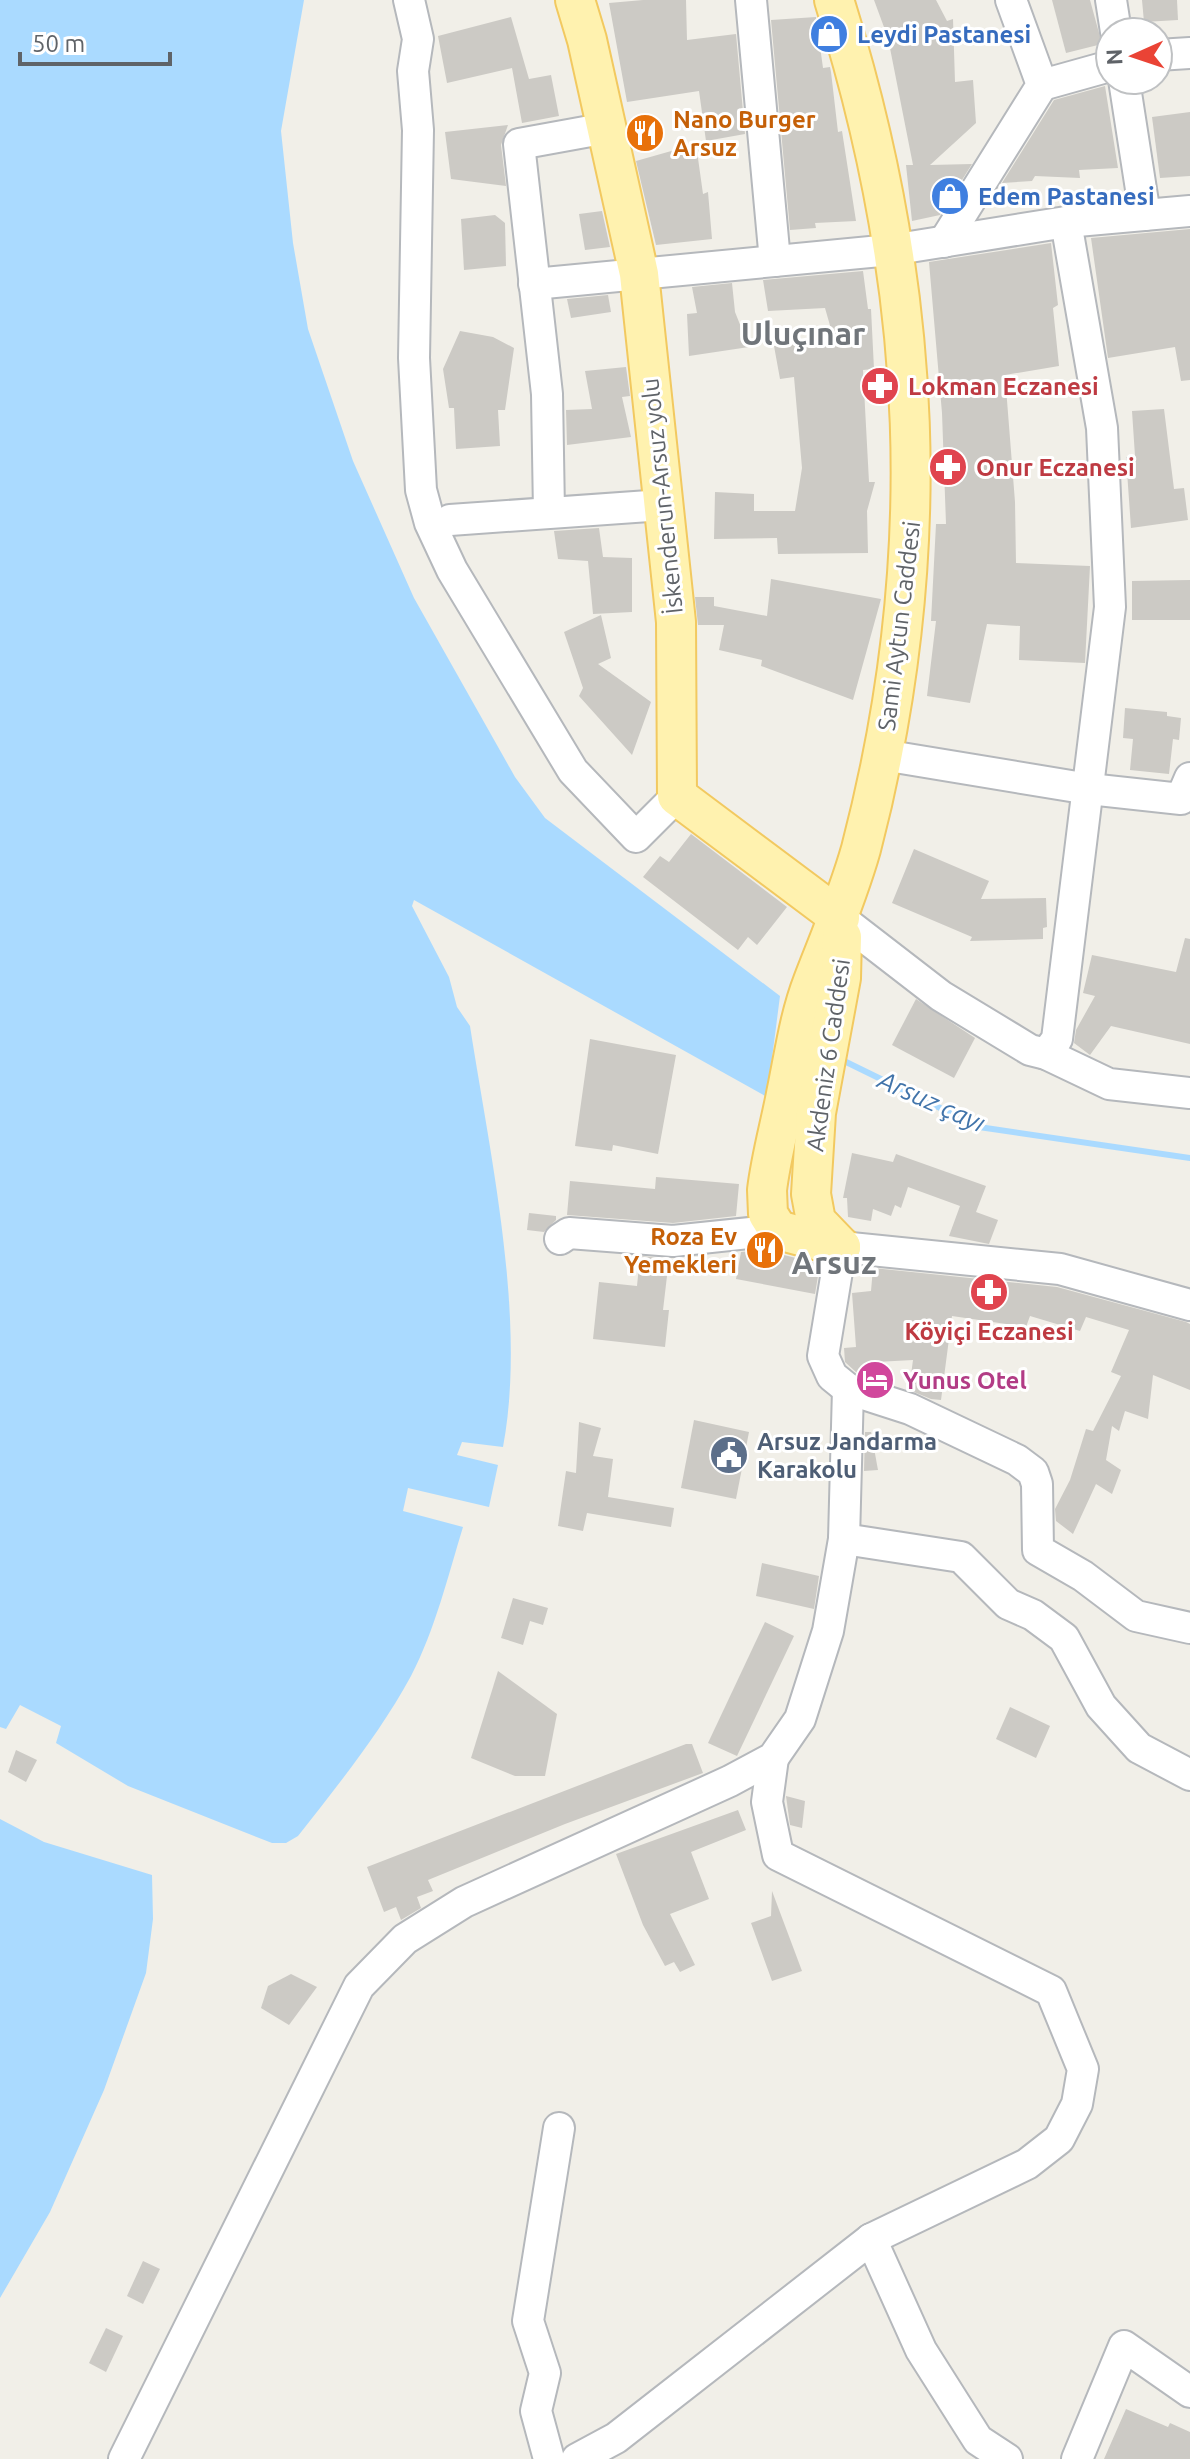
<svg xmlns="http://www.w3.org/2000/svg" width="1190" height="2459" viewBox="0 0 1190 2459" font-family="Ubuntu,sans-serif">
	<rect width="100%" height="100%" fill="#f1efe8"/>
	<g fill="#aadaff">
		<path d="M0,0H304L281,131L293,243L308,329L353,461L414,598L515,777L545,818L780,996L767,1097L414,900L412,906L449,977L457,1007L470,1026C490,1155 527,1319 503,1447L462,1442L457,1455L498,1465L489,1507L408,1488L403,1511L463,1527C448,1576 435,1630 411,1676C380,1733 338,1785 298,1836L286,1843H272L128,1786L56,1743L61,1726L20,1705L6,1729L0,1727Z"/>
		<path d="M0,1819L44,1842L152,1875L153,1919L146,1973L104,2090L50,2212L0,2298Z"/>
	</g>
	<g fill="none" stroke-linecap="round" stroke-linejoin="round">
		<path stroke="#aadaff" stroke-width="6" d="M840,1059L979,1127L1190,1158"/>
	</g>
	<g fill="#cccac5">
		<path d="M643,0H686L687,40L736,34L745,134L706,141L699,91L627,102L609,3Z"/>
		<path d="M874,0H936L947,21L953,19L955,82L973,80L976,123L930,165L972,164L940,215L912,221L906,165H913L888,38Z"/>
		<path d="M1052,0H1090L1102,44L1066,53Z"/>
		<path d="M1142,0H1177L1178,20L1144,22Z"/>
		<path d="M511,17L529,79L551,75L559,116L522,123L512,68L447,83L438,36Z"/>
		<path d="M816,17L823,68L830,67L831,72L838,132L842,131L856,221L815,223L816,228L790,230L771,20Z"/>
		<path d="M1105,86L1118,168L1079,170L1080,178L1035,176L1032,181L1002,183L1054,100Z"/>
		<path d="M1190,112V176L1160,178L1152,117Z"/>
		<path d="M508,125L501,145L506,186L451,179L445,132Z"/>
		<path d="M696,144L703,194L708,192L712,239L656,245L636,161Z"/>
		<path d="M602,211L610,247L585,250L579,214Z"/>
		<path d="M495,215L505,223L506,266L464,270L461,219Z"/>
		<path d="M1190,229V380L1181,381L1175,347L1108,358L1091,238Z"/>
		<path d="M1051,243L1058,305L1053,308L1059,366L1005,375L1015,502L1016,563L1090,566L1085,663L1019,660L1020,626L987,624L970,703L927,696L936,621H931L936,524H946L942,413L929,262Z"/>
		<path d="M863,271L868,309H871L874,369L863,370L869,482H875L867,511L868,553L778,554L777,538L714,539L715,492L754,494V511H795L802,468L794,377L780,379L774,346L818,343L833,336L825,308L768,311L763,280Z"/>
		<path d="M732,283L735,312L749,347L689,356L687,314L697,313L692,287Z"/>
		<path d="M608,295L611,312L571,318L567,299Z"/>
		<path d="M460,331L493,337L514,348L505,410H498L500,446L456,449L454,408H449L443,369Z"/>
		<path d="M626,367L630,396L622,397L631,437L567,445L566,410L592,409L585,371Z"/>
		<path d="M1164,409L1174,489L1184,488L1188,520L1131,528L1126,457L1135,456L1132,411Z"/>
		<path d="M599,528L603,557L632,558V612L593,614L588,561L558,559L554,531Z"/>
		<path d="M771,579L881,599L853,700L761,666L762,660L719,650L724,625H698L695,597H714V606L767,616Z"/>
		<path d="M1190,580V620H1132V581Z"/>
		<path d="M601,615L611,658L598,664L651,702L632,755L579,696L583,688L564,632Z"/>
		<path d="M1125,708L1167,712V716L1181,718L1179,740L1173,739L1169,774L1130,770L1133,739L1123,738Z"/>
		<path d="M691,834L787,907L757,945L748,937L738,950L643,877L660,856L669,862Z"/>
		<path d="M914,849L989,881L981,899L1046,898L1047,927L1043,928V939L970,941L972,937L892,903Z"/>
		<path d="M1185,938L1190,939V1044L1111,1026L1090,1055L1074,1043L1076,1030L1095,996L1083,993L1092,955L1176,972Z"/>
		<path d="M916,999L975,1038L954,1078L892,1045Z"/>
		<path d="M590,1039L676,1055L658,1154L613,1145L612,1151L575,1146Z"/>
		<path d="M852,1153L893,1162L896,1154L986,1186L976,1212L998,1220L989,1244L949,1236L960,1206L908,1187L901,1208L895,1205L891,1216L873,1209L871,1221L848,1217L847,1198H843Z"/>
		<path d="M656,1177L739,1184L736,1216L673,1223L567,1215L570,1181L655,1189Z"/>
		<path d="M529,1213L556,1216V1220L544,1232L527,1230Z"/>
		<path d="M764,1250L820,1264L815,1294L736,1279L741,1252Z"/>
		<path d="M640,1256L669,1259L663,1310H669L665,1347L593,1339L599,1282L637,1286Z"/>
		<path d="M873,1268L1057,1287L1186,1322L1190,1324V1390L1153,1375L1148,1419L1125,1411L1119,1431L1112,1426L1106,1460L1121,1470L1112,1494L1096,1484L1073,1534L1056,1521L1055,1509L1070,1480L1086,1429L1093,1431L1121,1376L1111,1372L1129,1330L1086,1317L1080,1331L1030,1316L1026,1327L952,1316L941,1400L931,1399L909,1390L913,1360L876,1362L874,1378L857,1373L845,1362L844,1348L856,1347L852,1293L871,1291Z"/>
		<path d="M694,1420L749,1432L736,1499L681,1488Z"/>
		<path d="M579,1422L601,1428L593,1456L613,1459L608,1497L674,1508L671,1527L587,1513L583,1531L558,1526L566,1471L576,1473Z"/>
		<path d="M865,1432H871L878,1470L864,1471Z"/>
		<path d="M762,1563L819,1576L814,1609L756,1596Z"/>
		<path d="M513,1598L548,1608L543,1625L530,1621L523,1645L501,1638Z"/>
		<path d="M765,1622L794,1636L737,1756L708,1743Z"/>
		<path d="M498,1671L557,1714L545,1776H515L471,1758Z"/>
		<path d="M1010,1707L1050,1726L1036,1758L996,1739Z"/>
		<path d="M686,1744H692L703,1773L565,1824L428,1880L433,1891L417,1897L421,1908L401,1920L396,1907L384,1912L367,1867Z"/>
		<path d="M16,1750L37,1760L26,1782L8,1772Z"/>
		<path d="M786,1796L805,1801L802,1828L790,1825Z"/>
		<path d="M738,1810L746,1830L691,1852L709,1899L670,1914L695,1965L680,1972L674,1962L665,1966L643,1925L616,1854Z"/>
		<path d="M772,1891L802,1971L772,1981L751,1923L771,1916Z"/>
		<path d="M291,1974L317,1987L289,2025L261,2008L268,1986Z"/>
		<path d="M143,2261L160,2269L143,2304L127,2296Z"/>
		<path d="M106,2328L123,2336L106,2372L89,2363Z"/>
		<path d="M1126,2409L1168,2427L1170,2423L1190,2432V2459H1104Z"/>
	</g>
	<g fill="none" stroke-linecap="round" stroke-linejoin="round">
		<g stroke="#b5b8bc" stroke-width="34">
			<g id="minor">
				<path d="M409,0L418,39L413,71L418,130L414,358L421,490L430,523L452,570L573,771L636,837L677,796"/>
				<path d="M751,0L775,261"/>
				<path d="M1111,0L1116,32"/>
				<path d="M1158,55L1190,53"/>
				<path d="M1124,80L1145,215"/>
				<path d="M1042,85L1110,66"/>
				<path d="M944,242L1042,85L1011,0"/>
				<path d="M534,284L891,250L1066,222L1190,211"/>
				<path d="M549,512L547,394L519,144L607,128"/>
				<path d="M450,520L663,505"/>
				<path d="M883,755L1089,789L1181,799L1190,778"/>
				<path d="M840,918L941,996L1030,1050L1046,1054L1109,1084L1190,1093"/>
				<path d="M1046,1054L1057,1039L1110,607L1102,428L1066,222"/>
				<path d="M560,1239L569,1233L673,1241L778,1230"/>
				<path d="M1190,1305L1060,1269L841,1247L823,1356L832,1376L848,1389L910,1409L1017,1460L1033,1472L1037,1484L1038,1550L1083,1576L1136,1616L1190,1628"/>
				<path d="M844,1539L961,1557L1008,1604L1033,1615L1064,1638L1101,1706L1139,1748L1190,1775"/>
				<path d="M871,2239L921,2350L978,2440L1007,2459"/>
				<path d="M124,2459L359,1986L405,1939L464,1902L730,1781L773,1758L800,1719L828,1631L844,1539L848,1389"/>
				<path d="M549,2459L536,2411L545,2373L528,2321L559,2128"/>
				<path d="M577,2459L616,2438L871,2239L1027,2164L1059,2139L1077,2104L1083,2069L1051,1991L778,1855L767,1802L773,1758"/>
				<path d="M1077,2459L1124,2346L1190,2392"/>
			</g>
		</g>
		<g stroke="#f2c960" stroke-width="42">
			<g id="major">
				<path d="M575,0L587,40L639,274L676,622L677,796L840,918"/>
				<path d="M834,0C924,286 937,558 861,849C848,895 830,937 813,981C799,1017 794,1056 786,1094C780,1126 771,1157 767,1190L768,1214L778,1230L841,1247"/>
				<path d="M841,1247L816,1221L811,1194L816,1113L841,978L842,937"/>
			</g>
		</g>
		<use href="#minor" stroke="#fff" stroke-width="30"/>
		<use href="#major" stroke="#fff2af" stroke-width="38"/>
	</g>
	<defs>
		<g id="shop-disc" transform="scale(2)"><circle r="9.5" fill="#3f7fe0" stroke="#fff"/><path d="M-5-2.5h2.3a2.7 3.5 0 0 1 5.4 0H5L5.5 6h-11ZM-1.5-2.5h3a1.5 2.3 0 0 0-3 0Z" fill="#fff"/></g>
		<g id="restaurant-disc" transform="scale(2)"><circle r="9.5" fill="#e8710a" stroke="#fff"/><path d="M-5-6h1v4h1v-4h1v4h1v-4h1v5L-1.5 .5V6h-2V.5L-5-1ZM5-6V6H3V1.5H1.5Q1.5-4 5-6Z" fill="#fff"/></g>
		<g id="pharmacy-disc" transform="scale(2)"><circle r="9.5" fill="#e0444e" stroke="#fff"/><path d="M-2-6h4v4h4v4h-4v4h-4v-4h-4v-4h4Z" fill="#fff"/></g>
		<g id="hotel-disc" transform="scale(2)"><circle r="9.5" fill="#d1479c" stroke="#fff"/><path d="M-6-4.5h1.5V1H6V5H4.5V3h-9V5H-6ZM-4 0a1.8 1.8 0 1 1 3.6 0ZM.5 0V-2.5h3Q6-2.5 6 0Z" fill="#fff"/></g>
		<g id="civic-disc" transform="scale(2)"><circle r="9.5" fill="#5c6f8a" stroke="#fff"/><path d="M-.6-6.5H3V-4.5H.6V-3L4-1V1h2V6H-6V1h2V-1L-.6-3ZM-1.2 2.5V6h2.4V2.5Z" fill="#fff"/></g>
	</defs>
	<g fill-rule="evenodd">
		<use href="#shop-disc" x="829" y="34"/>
		<use href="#restaurant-disc" x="645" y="133"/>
		<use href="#shop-disc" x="950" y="196"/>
		<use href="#pharmacy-disc" x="880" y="386"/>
		<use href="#pharmacy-disc" x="948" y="467"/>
		<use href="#restaurant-disc" x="765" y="1250"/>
		<use href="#pharmacy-disc" x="989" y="1292"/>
		<use href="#hotel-disc" x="875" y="1380"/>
		<use href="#civic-disc" x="729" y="1455"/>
	</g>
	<g text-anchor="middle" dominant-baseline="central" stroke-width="6" stroke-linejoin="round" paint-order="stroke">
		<g font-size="24" font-weight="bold" fill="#366cbe" stroke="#fff" text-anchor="start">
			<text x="857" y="34">Leydi Pastanesi</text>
			<text x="978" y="196">Edem Pastanesi</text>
		</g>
		<g font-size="24" font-weight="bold" fill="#c56008" stroke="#fff" text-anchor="start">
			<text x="673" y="119">Nano Burger<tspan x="673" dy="28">Arsuz</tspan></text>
			<text x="737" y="1236" text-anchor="end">Roza Ev<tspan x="737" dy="28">Yemekleri</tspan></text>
		</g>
		<g font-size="24" font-weight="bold" fill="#be3a42" stroke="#fff" text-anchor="start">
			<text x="908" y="386">Lokman Eczanesi</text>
			<text x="976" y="467">Onur Eczanesi</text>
			<text x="989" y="1331" text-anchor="middle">Köyiçi Eczanesi</text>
		</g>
		<g font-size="24" fill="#5f6368" stroke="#fff">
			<text transform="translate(662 496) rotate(-96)">İskenderun-Arsuz yolu</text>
			<text transform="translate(899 626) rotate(-83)">Sami Aytun Caddesi</text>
			<text transform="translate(828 1055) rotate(-82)">Akdeniz 6 Caddesi</text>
		</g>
		<g font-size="24" font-weight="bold" fill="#b23c85" stroke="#fff" text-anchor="start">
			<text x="903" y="1380">Yunus Otel</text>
		</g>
		<g font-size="24" font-weight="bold" fill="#4e5e75" stroke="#fff" text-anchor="start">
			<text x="757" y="1441">Arsuz Jandarma<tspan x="757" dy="28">Karakolu</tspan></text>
		</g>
		<g font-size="26" font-style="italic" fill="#4174aa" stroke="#fff">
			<text transform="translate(932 1101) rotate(24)">Arsuz çayı</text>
		</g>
		<g font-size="32" font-weight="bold" fill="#70757a" stroke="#fff">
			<text x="803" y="333">Uluçınar</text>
			<text x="834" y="1262">Arsuz</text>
		</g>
	</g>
	<g transform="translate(1134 56) rotate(267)"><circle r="38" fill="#ffffff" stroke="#bfc1c3" stroke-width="2"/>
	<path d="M0-6L14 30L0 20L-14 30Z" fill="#ea4335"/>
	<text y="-12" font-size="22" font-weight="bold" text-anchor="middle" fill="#5f6368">N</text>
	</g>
	<path d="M20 52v12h150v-12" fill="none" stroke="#5f6368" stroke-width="4"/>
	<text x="32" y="52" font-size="24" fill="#5f6368" stroke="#ffffff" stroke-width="6" paint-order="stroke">50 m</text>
</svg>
